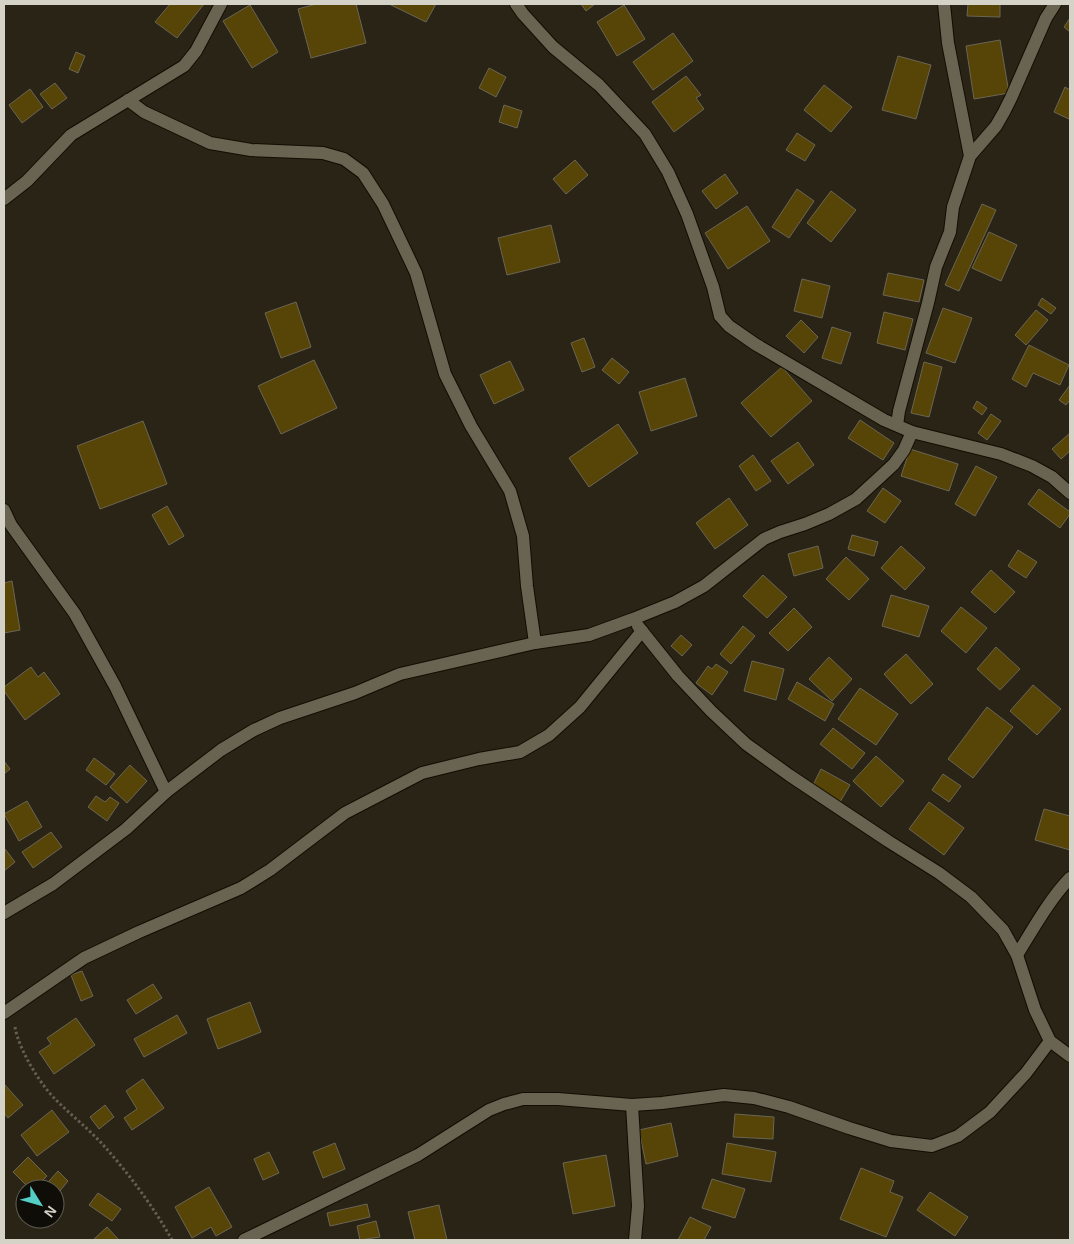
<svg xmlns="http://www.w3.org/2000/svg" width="1074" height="1244" viewBox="0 0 1074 1244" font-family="Helvetica,sans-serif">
	<rect width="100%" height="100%" fill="#292415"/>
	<g fill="#574407" stroke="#6b6554">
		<path d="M170,4H204L177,38L155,22Z"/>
		<path d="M316,4H356L366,43L311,58L298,9Z"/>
		<path d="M389,4H436L426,22Z"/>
		<path d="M581,4H595L586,11Z"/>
		<path d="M968,4H1000V17L967,16Z"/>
		<path d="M250,5L278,52L252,68L223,21Z"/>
		<path d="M624,5L645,39L617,56L597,22Z"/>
		<path d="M1070,18V32L1064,27Z"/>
		<path d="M673,33L693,61L653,90L633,62Z"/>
		<path d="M1000,40L1009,93L974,99L966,46Z"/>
		<path d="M76,52L85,56L78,73L69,69Z"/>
		<path d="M898,56L931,65L916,119L882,110Z"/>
		<path d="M489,68L506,77L496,97L479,88Z"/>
		<path d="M686,76L701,95L696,98L704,109L674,132L652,102Z"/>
		<path d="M55,83L67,98L52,109L40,94Z"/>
		<path d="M824,85L852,107L831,132L804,110Z"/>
		<path d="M1065,87L1070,90V116L1069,119L1054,112Z"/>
		<path d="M30,89L43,107L22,123L9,105Z"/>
		<path d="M504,105L522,111L517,128L499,122Z"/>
		<path d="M797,133L815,145L805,161L786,150Z"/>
		<path d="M575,160L588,175L566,194L553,179Z"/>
		<path d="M725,174L738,193L716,209L702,191Z"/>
		<path d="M797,189L814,201L789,238L772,227Z"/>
		<path d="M831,191L856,210L831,242L807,223Z"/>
		<path d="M982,204L996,210L959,291L945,285Z"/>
		<path d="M747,206L770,241L728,269L705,233Z"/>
		<path d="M551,225L560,262L507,275L498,238Z"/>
		<path d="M989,232L1017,245L1001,281L972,268Z"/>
		<path d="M888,273L924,280L919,302L883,295Z"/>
		<path d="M802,279L830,286L822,318L794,311Z"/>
		<path d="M1042,298L1056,308L1051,314L1038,305Z"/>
		<path d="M296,302L311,347L281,358L265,313Z"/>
		<path d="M943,308L972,318L955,363L926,353Z"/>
		<path d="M1036,310L1048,320L1026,345L1015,335Z"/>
		<path d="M884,312L913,319L905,350L877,343Z"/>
		<path d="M801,320L818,337L804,353L786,336Z"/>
		<path d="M832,327L851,333L841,364L822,358Z"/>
		<path d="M584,338L595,367L582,372L571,343Z"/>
		<path d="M1029,345L1069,365L1060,385L1033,373L1026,387L1012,379Z"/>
		<path d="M612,358L629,372L619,384L602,370Z"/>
		<path d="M314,360L337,408L281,434L258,386Z"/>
		<path d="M510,361L524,390L494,404L480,375Z"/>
		<path d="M924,362L942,367L929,417L911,413Z"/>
		<path d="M782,367L812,401L771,437L741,403Z"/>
		<path d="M685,378L697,416L651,431L639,392Z"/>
		<path d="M1070,385V400L1066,405L1059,400Z"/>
		<path d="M977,401L987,408L982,415L973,408Z"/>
		<path d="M991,414L1001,421L987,440L978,433Z"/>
		<path d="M860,420L894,443L883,460L848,438Z"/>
		<path d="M143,421L167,484L100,509L77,446Z"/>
		<path d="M618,424L638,453L589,487L569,458Z"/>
		<path d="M1070,433V451L1061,459L1052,449Z"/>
		<path d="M798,442L814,465L788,484L771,461Z"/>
		<path d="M910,449L958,464L949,491L901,476Z"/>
		<path d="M753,455L771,481L756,491L739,466Z"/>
		<path d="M976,466L997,477L975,516L955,504Z"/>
		<path d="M883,488L901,501L885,523L867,511Z"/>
		<path d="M1039,489L1070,512V514L1060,528L1028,504Z"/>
		<path d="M729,498L748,525L715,549L696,523Z"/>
		<path d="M167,506L184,536L169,545L152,515Z"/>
		<path d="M852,535L878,542L874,556L848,549Z"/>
		<path d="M818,546L823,568L794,576L788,554Z"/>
		<path d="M901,546L925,568L905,590L881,568Z"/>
		<path d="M1018,550L1037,562L1026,578L1008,566Z"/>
		<path d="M846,557L869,579L849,600L826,579Z"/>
		<path d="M991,570L1015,592L995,613L971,592Z"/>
		<path d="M763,575L787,597L767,618L743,596Z"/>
		<path d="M12,581L20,630L4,633V583Z"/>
		<path d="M891,595L929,606L919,637L882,626Z"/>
		<path d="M961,607L987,628L966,653L941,631Z"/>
		<path d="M794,608L812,627L788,651L769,633Z"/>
		<path d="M743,626L755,636L731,664L720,654Z"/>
		<path d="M681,635L692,645L682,656L671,646Z"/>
		<path d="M996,647L1020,669L1000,690L977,669Z"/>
		<path d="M906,654L933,684L911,704L884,674Z"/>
		<path d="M829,657L852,679L832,701L809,679Z"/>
		<path d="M752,661L784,669L776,700L744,691Z"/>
		<path d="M716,664L728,672L712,695L696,683L708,666L712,669Z"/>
		<path d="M31,667L38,677L44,672L60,694L25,720L4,691V687Z"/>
		<path d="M797,682L834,704L825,721L788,699Z"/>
		<path d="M1033,685L1061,709L1037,735L1010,711Z"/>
		<path d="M860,688L898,714L876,745L838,719Z"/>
		<path d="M987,707L1013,727L973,778L948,759Z"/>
		<path d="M833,728L865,753L852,769L820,744Z"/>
		<path d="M876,756L904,781L881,807L853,781Z"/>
		<path d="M94,758L115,774L106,785L86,770Z"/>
		<path d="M4,761L10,769L4,774Z"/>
		<path d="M130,765L147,781L127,803L110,787Z"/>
		<path d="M821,769L850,785L840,802L812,787Z"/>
		<path d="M943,774L961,786L949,802L932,790Z"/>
		<path d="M96,796L105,802L110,797L119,803L107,821L88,807Z"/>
		<path d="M27,801L42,827L19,841L4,814Z"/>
		<path d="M929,802L964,828L944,855L909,829Z"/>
		<path d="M1044,809L1070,816V850L1035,840Z"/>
		<path d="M51,832L62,847L33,868L22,852Z"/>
		<path d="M5,849L15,862L4,871V850Z"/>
		<path d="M82,971L93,996L81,1001L71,975Z"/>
		<path d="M153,984L162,998L136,1014L127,1000Z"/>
		<path d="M250,1002L261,1032L218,1049L207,1019Z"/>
		<path d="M177,1015L187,1033L144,1057L134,1039Z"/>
		<path d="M76,1018L95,1045L54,1074L39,1052L51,1044L47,1038Z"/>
		<path d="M143,1079L164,1108L132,1130L124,1118L137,1109L126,1091Z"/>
		<path d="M4,1084L23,1105L8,1118L4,1113Z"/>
		<path d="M105,1105L114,1117L99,1129L90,1117Z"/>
		<path d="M52,1110L69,1132L37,1156L21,1135Z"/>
		<path d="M735,1114L774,1117L773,1139L733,1137Z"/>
		<path d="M671,1123L678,1156L646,1164L639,1130Z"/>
		<path d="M335,1143L345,1169L323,1178L313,1152Z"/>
		<path d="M727,1143L776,1152L771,1182L722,1174Z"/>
		<path d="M269,1152L279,1173L263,1180L254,1159Z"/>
		<path d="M606,1155L615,1206L573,1214L563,1163Z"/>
		<path d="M28,1157L47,1176L34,1189H30L13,1172Z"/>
		<path d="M861,1168L894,1181L890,1192L903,1197L886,1237L840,1219Z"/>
		<path d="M58,1171L68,1181L55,1197V1189H42Z"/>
		<path d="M712,1179L745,1189L735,1218L702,1208Z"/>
		<path d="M209,1187L232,1227L216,1236L211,1227L192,1238L175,1207Z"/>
		<path d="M930,1192L968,1217L955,1236L917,1210Z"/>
		<path d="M98,1193L121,1209L112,1221L89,1205Z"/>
		<path d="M367,1204L370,1217L330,1226L327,1213Z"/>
		<path d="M439,1205L447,1240H415L408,1212Z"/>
		<path d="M690,1217L711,1227L704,1240H678Z"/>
		<path d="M376,1221L380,1237L360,1240L357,1226Z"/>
		<path d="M107,1227L119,1240H93Z"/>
	</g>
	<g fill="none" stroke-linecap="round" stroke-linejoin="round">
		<g stroke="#120d02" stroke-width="14">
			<g id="minor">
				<path d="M516,4L523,14L553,47L599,85L645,134L668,172L687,214L713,287L720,316L729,326L755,344L884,420L912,432L1001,454L1032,466L1052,477L1070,493"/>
				<path d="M944,4L948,43L970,156"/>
				<path d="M128,100L144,112L210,143L251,150L323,153L344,159L363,173L383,204L416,273L445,374L471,426L510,491L523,536L527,586L535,643"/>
				<path d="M4,199L27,181L71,135L184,66L196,51L221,4"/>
				<path d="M897,425L899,411L928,303L936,267L950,232L953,207L970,156L996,126L1004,112L1011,98L1046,18L1055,4"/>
				<path d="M4,510L11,525L75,614L115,686L166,792"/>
				<path d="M638,626L678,676L711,711L746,744L789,775L888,841L939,873L971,897L1003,930L1017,955L1035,1010L1050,1041L1070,1056"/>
				<path d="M4,913L53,884L126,829L166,792L221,750L254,730L280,718L355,693L400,674L535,643L589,635L633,619L675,602L704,586L764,539L780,532L805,524L829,514L856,499L880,477L894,464L904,450L912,432"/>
				<path d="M1017,955C1033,929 1049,900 1070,878"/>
				<path d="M4,1013L84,958L139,932L241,888L270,870L345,813L422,773L479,759L520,752L549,735L580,707L642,631"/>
				<path d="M632,1105L638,1206L635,1240"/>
				<path d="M244,1240L418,1155L489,1110L504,1104L523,1099H558L632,1105L662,1103L724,1095L754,1098L789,1107L849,1128L891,1141L932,1146L958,1136L990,1112L1026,1073L1050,1041"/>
			</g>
		</g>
		<path stroke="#645f52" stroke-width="3" stroke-dasharray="2.5 2.5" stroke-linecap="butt" d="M15,1027C19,1050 40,1084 56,1100C72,1116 90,1130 105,1147C129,1174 155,1209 172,1240"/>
		<use href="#minor" stroke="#696352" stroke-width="12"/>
	</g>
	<rect width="1074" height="1244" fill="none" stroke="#d5d2c8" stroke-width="10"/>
	<g transform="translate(40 1204) rotate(127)"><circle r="24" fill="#0f0d07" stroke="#5e5c54"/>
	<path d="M0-4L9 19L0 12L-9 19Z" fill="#55cec6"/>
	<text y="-8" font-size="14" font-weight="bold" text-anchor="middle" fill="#d5d2c8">N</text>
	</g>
</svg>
